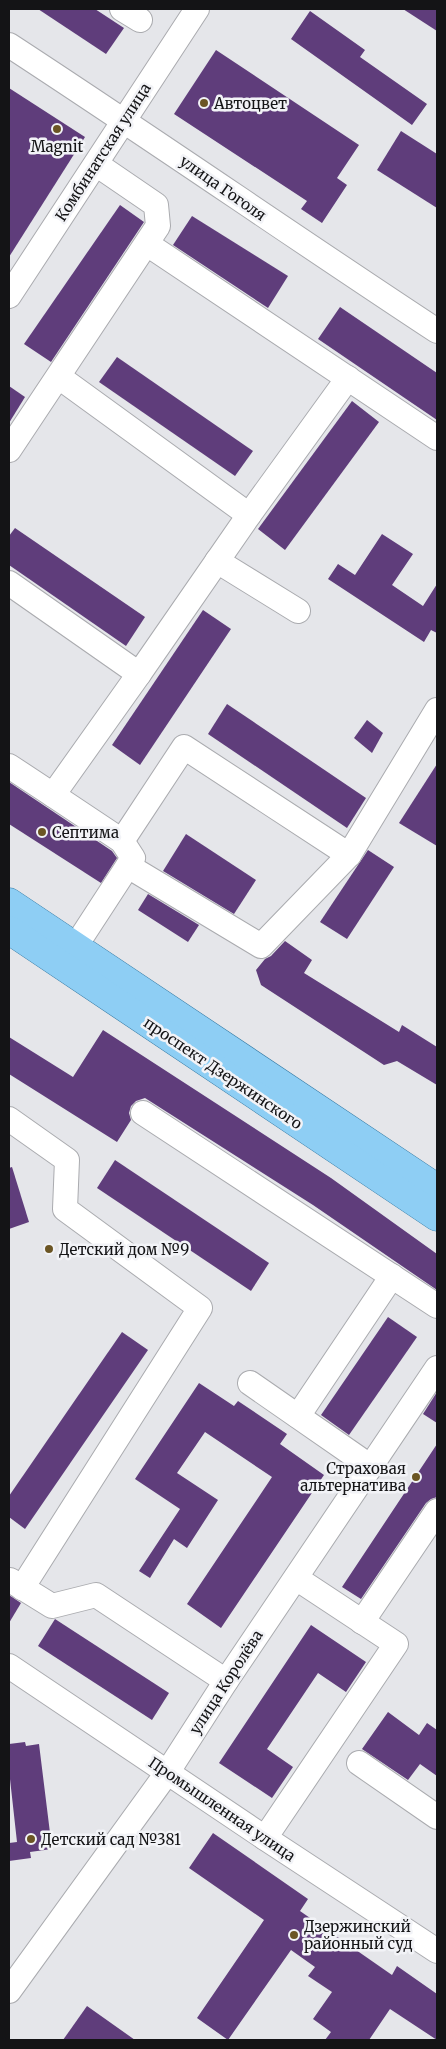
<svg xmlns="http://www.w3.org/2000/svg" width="446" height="2049" viewBox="0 0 446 2049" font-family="Merriweather,serif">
	<rect width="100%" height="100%" fill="#e5e6ea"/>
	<g fill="#5f3d7b">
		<path d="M38,9H95L124,28L106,54Z"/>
		<path d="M403,9H437V31Z"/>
		<path d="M310,11L365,50L360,57L427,104L412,125L291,39Z"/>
		<path d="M216,50L359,145L337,178L347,185L322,223L301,209L307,201L174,114Z"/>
		<path d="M9,88L85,137L9,257Z"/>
		<path d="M401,131L437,154V208L377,170Z"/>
		<path d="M120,205L144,222L51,362L24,344Z"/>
		<path d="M192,216L288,276L268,308L173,245Z"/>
		<path d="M340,307L437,373V420L318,339Z"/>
		<path d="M117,357L253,451L235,476L99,382Z"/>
		<path d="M9,386L25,397L9,423Z"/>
		<path d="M352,401L379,422L285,550L258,529Z"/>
		<path d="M15,528L145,617L126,646L9,565V536Z"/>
		<path d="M382,534L413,554L392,585L423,606L437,584V633L431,630L424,642L328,579L338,564L355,575Z"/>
		<path d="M203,610L231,629L140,765L112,745Z"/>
		<path d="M227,704L366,798L347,828L208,734Z"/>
		<path d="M367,720L383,733L372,753L354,738Z"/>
		<path d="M437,764V846L399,823Z"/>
		<path d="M9,782L112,851L117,858L101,883L9,824Z"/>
		<path d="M186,834L256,880L234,914L163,871Z"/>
		<path d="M368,850L394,867L347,939L320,922Z"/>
		<path d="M148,894L199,925L188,942L138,910Z"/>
		<path d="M285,941L312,960L304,973L399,1032L402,1025L437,1047V1085L397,1061L384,1065L261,985L256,970L265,959L271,956Z"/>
		<path d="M103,1030L331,1178L437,1254V1290L313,1205L145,1098L136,1101L131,1106L129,1113L131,1120L117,1142L9,1074V1037L73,1077Z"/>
		<path d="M115,1160L269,1263L251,1291L97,1188Z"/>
		<path d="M12,1167L29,1222L9,1229V1168Z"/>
		<path d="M388,1317L417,1337L349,1435L321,1415Z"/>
		<path d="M122,1332L148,1350L25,1529L9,1517V1496Z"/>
		<path d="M199,1383L234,1406L238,1401L287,1434L280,1444L324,1475L221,1628L187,1604L272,1477L205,1432L177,1473L218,1500L187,1548L174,1539L150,1578L139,1571L180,1509L135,1479Z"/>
		<path d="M437,1392V1423L423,1414Z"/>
		<path d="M437,1444V1497L431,1499L426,1503L361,1599L342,1587Z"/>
		<path d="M9,1595L21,1603L9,1623Z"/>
		<path d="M55,1619L169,1693L152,1720L38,1646Z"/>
		<path d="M311,1625L366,1662L346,1692L318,1673L267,1749L293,1767L272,1798L219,1763Z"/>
		<path d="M388,1712L419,1735L427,1723L437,1730V1776L420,1764L408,1780L362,1749Z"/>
		<path d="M25,1742L26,1746L39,1744L52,1849L30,1852L31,1858L9,1861V1843L17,1842L9,1770V1744Z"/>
		<path d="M213,1833L308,1899L300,1911L392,1975L397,1966L437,1994V2040L390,2009L369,2040H325L331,2032L313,2019L332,1992L308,1976L315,1967L291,1950L228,2040L197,2018L264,1920L189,1868Z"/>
		<path d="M87,2006L135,2040H63Z"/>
	</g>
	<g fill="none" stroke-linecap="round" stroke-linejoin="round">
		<g stroke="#aaabaf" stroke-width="26">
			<g id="minor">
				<path d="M122,9L140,20"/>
				<path d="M9,45C153,139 294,237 437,331"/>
				<path d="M147,244L437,438"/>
				<path d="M9,296L197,9"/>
				<path d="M59,377L249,515L348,378"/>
				<path d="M9,450L158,226L156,205L96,164"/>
				<path d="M217,561L298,611"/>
				<path d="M9,583L139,674L249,515"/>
				<path d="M9,766L53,795L139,674"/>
				<path d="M53,795L122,841L133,858L75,947"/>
				<path d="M122,841L184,747L349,855L437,710"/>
				<path d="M128,866L261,946L349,855"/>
				<path d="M143,1113L437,1306"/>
				<path d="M9,1119L67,1160L65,1209L200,1308L22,1588"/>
				<path d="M250,1383L371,1467"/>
				<path d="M298,1416L392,1276"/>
				<path d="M10,1580L52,1606L96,1595L226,1681"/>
				<path d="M362,1622L437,1511"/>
				<path d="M9,1666L265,1838L437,1951"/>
				<path d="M359,1763L437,1817"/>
				<path d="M265,1838L396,1644L296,1578"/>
				<path d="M9,1991L167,1773L226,1681L437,1368"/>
			</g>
		</g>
		<g stroke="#3277a1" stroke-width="29">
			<g id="major">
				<path d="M9,902L437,1188"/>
				<path d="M9,930L437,1217"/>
			</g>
		</g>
		<use href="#minor" stroke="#fff" stroke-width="24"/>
		<use href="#major" stroke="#8ecef4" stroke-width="28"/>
	</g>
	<g fill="#6b5524" stroke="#f2f3f7" stroke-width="2">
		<circle cx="204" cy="103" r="5"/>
		<circle cx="57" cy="129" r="5"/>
		<circle cx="42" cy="832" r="5"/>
		<circle cx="49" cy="1249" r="5"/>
		<circle cx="416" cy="1477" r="5"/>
		<circle cx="31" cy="1839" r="5"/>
		<circle cx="294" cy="1935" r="5"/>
	</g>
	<g text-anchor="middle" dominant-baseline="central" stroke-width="5" stroke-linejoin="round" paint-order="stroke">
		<g font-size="15" fill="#141416" stroke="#f2f3f7" text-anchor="start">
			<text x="214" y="103">Автоцвет</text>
			<text x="57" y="146" text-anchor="middle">Magnit</text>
			<text x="52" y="832">Септима</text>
			<text x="59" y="1249">Детский дом №9</text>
			<text x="406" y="1468" text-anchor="end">Страховая<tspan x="406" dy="17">альтернатива</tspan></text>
			<text x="41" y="1839">Детский сад №381</text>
			<text x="304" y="1926">Дзержинский<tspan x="304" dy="17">районный суд</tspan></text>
		</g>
		<g font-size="15" fill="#141416" stroke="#f2f3f7">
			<text transform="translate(103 152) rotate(-57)">Комбинатская улица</text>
			<text transform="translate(223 188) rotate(35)">улица Гоголя</text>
			<text transform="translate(223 1073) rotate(34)">проспект Дзержинского</text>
			<text transform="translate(226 1682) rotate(-57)">улица Королёва</text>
			<text transform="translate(222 1809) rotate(34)">Промышленная улица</text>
		</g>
	</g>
	<rect width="446" height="2049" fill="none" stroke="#141416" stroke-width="20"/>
</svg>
